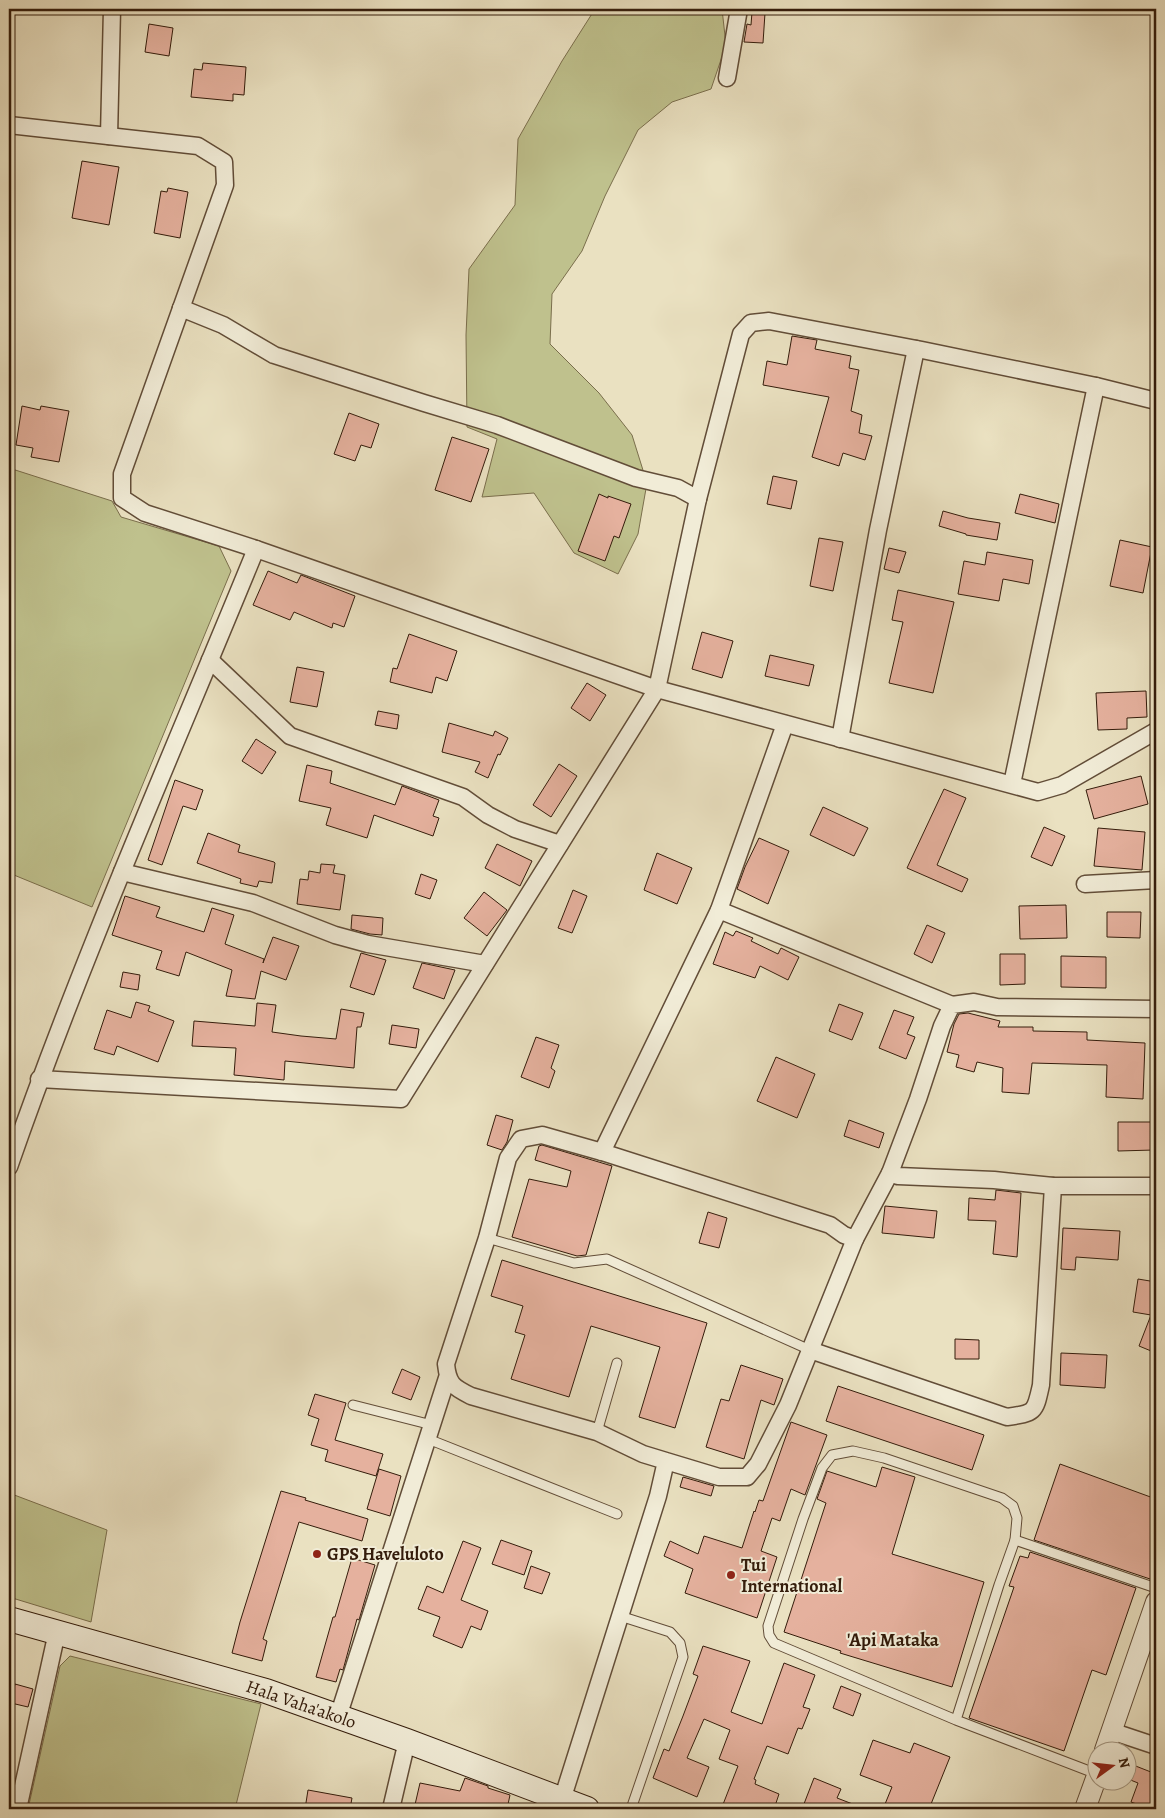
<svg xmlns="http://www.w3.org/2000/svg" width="1165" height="1818" viewBox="0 0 1165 1818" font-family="Alegreya,serif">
	<rect width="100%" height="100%" fill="#eae1c1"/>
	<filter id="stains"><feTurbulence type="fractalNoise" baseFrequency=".004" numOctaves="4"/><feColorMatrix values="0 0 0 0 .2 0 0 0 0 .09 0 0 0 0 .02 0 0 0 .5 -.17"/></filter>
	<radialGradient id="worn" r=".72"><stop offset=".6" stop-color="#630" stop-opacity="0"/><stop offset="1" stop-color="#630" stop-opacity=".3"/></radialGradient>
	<g fill="#bfc18d" stroke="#7a6e4c">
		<path d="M595,9H722L726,45L711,89L672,102L638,130L605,196L582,251L552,294L550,344L599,393L632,435L647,483L638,534L618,574L574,553L534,493L482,497L497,439L467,427L466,335L469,269L515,205L518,139L562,61Z"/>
		<path d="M9,468L112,501L121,517L219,546L231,571L92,907L9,873Z"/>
		<path d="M9,1493L107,1530L91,1622L9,1597Z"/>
		<path d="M70,1656L261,1704L235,1809H28L60,1666Z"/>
	</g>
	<g fill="#e5b19e" stroke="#341c0b">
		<path d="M752,12L765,13L763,43L744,42L747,24L751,25Z"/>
		<path d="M149,24L173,28L169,56L145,52Z"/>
		<path d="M203,63L246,67L244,95L233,94V101L191,97L194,69L202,70Z"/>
		<path d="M82,161L119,167L109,225L72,218Z"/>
		<path d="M168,188L188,192L180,238L154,233L161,191L167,192Z"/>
		<path d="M792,336L817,340L815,349L851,356L849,368L859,370L851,411L862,415L859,433L872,436L865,460L843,453L839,466L812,457L829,397L763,385L767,361L787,365Z"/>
		<path d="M22,406L40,410L41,406L69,411L59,462L31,457L33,448L16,445Z"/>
		<path d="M349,413L379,424L371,448L361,445L355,461L334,454Z"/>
		<path d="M452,437L489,449L471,502L435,490Z"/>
		<path d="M773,476L797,481L791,509L767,504Z"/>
		<path d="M599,494L608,498V496L631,504L619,538L614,536L605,561L578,551Z"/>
		<path d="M1020,494L1059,504L1055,523L1015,513Z"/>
		<path d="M943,511L968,518L1000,523L997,540L966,535V534L939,526Z"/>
		<path d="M819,538L843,542L833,591L810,586Z"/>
		<path d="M1120,540L1152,547L1143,593L1110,586Z"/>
		<path d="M889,548L906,552L899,573L884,569Z"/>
		<path d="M987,552L1033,560L1029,584L1003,579L999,601L958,594L964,561L985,565Z"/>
		<path d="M268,571L297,583L301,575L355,596L344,627L333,623L332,628L294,612L290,620L253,605Z"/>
		<path d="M898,590L954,602L933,693L889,683L903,622L892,620Z"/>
		<path d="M702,632L733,641L722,678L692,669Z"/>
		<path d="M409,634L457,651L447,681L436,677L432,693L390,682L393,668L397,669Z"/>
		<path d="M770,655L814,665L809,686L765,676Z"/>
		<path d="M297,667L324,672L317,707L290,702Z"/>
		<path d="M587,683L606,695L590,721L571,708Z"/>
		<path d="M1146,691L1147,717L1127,718V729L1098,730L1096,693Z"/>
		<path d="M378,711L399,715L397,729L375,725Z"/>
		<path d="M449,723L493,736L495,731L508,738L500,755L498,754L488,778L475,772L480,762L442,752Z"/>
		<path d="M256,739L276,752L262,774L242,761Z"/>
		<path d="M559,764L577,776L551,817L533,805Z"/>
		<path d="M307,765L332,771L330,783L395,805L402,786L439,800L433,816L439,818L433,836L374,815L367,838L326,825L331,808L299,801Z"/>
		<path d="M1141,776L1148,804L1094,819L1086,790Z"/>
		<path d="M175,780L203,790L196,810L183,806L162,865L148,860Z"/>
		<path d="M944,789L966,798L937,865L968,879L962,892L907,868Z"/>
		<path d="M823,807L868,828L854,856L810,835Z"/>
		<path d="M1044,827L1065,836L1052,866L1031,857Z"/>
		<path d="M1098,828L1145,832L1142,870L1094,866Z"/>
		<path d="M208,833L240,845L238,852L274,862L275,863L272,883L259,881L257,887L240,883L241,879L197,863Z"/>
		<path d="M759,838L789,851L768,904L737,889L745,867Z"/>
		<path d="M497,844L532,861L520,886L485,868Z"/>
		<path d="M657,853L692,868L677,904L644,890Z"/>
		<path d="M321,864L335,865L333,873L345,875L340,910L297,904L300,879L308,880L309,871L320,873Z"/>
		<path d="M421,874L437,880L430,899L415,894Z"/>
		<path d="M573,890L587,896L572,933L558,928Z"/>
		<path d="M484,892L507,910L487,936L464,918Z"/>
		<path d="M125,896L160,907L156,917L204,932L212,908L234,915L225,944L264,959L263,963L273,937L299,946L286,980L261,971L255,999L226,996L232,970L186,952L179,976L156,969L162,951L112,935Z"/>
		<path d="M1066,905L1067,938L1020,939L1019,906Z"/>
		<path d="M1107,912H1141L1140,938L1107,937Z"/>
		<path d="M352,915L383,918L382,935L370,934L351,929Z"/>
		<path d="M927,925L945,933L932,963L914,954Z"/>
		<path d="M736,931L753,938L751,941L778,954L781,948L799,957L788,980L760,966L755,978L713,964L725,932L733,936Z"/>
		<path d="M361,953L386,960L374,995L350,987Z"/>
		<path d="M1000,954H1025V984L1000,985Z"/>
		<path d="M1061,956L1106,957V988L1061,987Z"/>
		<path d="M422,963L455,970L444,999L413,988Z"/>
		<path d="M123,972L140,975L138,990L120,987Z"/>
		<path d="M136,1002L150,1006L148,1011L174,1021L158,1062L117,1046L114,1055L94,1049L107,1010L131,1018Z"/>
		<path d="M257,1003L276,1005L272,1032L301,1036L336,1039L341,1009L364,1013L361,1027H357L354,1068L285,1061L284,1080L234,1075L236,1048L192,1046L194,1021L255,1026Z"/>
		<path d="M839,1004L863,1013L852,1040L829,1031Z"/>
		<path d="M894,1010L914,1017L907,1034L915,1037L906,1059L879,1048Z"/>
		<path d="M968,1013L1000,1021L998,1027H1033V1031L1087,1032V1040L1145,1043L1143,1099L1106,1097L1107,1065L1032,1063L1029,1094L1002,1092L1003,1068L977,1062L974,1072L956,1067L959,1055L947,1052L954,1024L959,1014Z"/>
		<path d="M392,1025L419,1029L416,1048L389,1044Z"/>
		<path d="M536,1037L559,1045L551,1068L555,1071L549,1088L521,1077Z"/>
		<path d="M776,1057L815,1074L797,1118L757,1101Z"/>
		<path d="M496,1115L513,1120L507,1142L502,1150L487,1145Z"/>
		<path d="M849,1120L884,1133L879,1148L844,1136Z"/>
		<path d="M1118,1122H1153L1154,1150L1118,1151Z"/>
		<path d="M542,1145L612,1166L586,1255L577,1256L512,1237L529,1179L567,1187L571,1171L535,1160L539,1146Z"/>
		<path d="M996,1190L1021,1193L1017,1257L993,1254L996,1221L968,1220L969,1198L995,1200Z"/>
		<path d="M885,1206L937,1211L934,1238L882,1233Z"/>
		<path d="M708,1212L727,1218L719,1248L699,1243Z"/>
		<path d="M1063,1228L1120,1231L1118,1260L1076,1257L1075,1270L1061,1269Z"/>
		<path d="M502,1260L707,1323L675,1428L639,1417L660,1347L591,1326L569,1397L511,1379L525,1335L515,1332L523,1306L491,1296Z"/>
		<path d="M1138,1279L1156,1282V1353L1139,1346L1151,1315L1133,1312Z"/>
		<path d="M955,1339L979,1340V1359H955Z"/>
		<path d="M1061,1353L1107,1355L1105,1388L1060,1385Z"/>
		<path d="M741,1365L783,1379L774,1405L761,1400L744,1459L706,1447L721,1399L729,1401Z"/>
		<path d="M402,1369L420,1377L411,1400L392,1393Z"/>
		<path d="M838,1386L984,1435L972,1470L826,1421Z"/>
		<path d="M315,1394L346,1403L335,1440L383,1454L376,1476L325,1461L328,1450L311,1445L319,1419L308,1415Z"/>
		<path d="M791,1422L827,1435L805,1495L791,1489L780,1521L772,1518L761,1551L777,1557L757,1618L685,1593L693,1569L664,1556L670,1541L698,1554L704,1536L742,1548L754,1511L755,1512L759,1500L763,1501Z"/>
		<path d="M1060,1464L1156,1499V1581L1034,1540Z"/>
		<path d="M882,1467L915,1477L892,1554L984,1582L952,1687L840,1653L841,1651L784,1632L826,1503L817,1499L827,1471L876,1487Z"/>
		<path d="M379,1469L401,1476L390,1516L367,1509Z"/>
		<path d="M683,1477L714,1486L711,1496L680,1487Z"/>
		<path d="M281,1491L306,1498L305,1500L368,1519L362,1541L299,1522L263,1639L267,1641L262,1661L232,1653L240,1622Z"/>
		<path d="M501,1540L532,1551L524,1575L492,1564Z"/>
		<path d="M463,1541L481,1548L461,1600L488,1611L481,1630L471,1626L462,1648L433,1636L440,1617L418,1609L427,1586L443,1593Z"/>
		<path d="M1030,1552L1136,1588L1106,1675L1092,1670L1064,1751L969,1718L1014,1587L1009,1586L1020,1556L1028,1558Z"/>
		<path d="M352,1558L375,1565L359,1620L357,1619L343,1670L340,1669L336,1682L316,1677L333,1617H335Z"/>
		<path d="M531,1566L550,1573L542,1594L524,1588Z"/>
		<path d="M703,1646L750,1661L731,1712L762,1724L784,1663L815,1675L803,1707L810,1709L802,1729L798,1728L788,1754L767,1746L754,1779L756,1780L755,1784L779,1794L774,1809H729L722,1807L738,1766L719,1759L730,1730L704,1719L687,1758L709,1767L697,1797L653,1778L664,1749L669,1751L683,1716L698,1676L693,1674Z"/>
		<path d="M15,1684L33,1689L28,1707L11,1703Z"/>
		<path d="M841,1686L861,1694L853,1716L833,1708Z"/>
		<path d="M873,1740L910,1753L914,1743L950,1757L929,1809H883L892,1787L860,1775Z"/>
		<path d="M1128,1763L1156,1774V1809H1150L1131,1802L1138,1783L1128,1779Z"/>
		<path d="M465,1778L488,1786V1788L510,1795L507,1809H414L420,1783L460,1791Z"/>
		<path d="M814,1778L841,1789L837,1798L863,1808L862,1809H802Z"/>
		<path d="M308,1790L352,1798L350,1809H305Z"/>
	</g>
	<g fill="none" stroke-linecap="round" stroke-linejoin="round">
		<g stroke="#624d38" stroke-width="11">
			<g id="service">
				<path d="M487,1238L574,1263L607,1259L810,1350"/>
				<path d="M353,1405L432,1425"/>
				<path d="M597,1432L617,1363"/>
				<path d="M428,1439L617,1514"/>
				<path d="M1015,1540L1156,1588"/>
				<path d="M620,1616L670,1632L680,1643L683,1657L631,1809"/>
				<path d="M956,1720L999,1585L1015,1540L1017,1518L1013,1506L1002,1498L884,1458L853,1451L832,1455L822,1468L803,1519L768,1626L769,1635L774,1643L956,1720L1097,1774"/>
			</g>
		</g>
		<g stroke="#624d38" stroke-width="19">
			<g id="minor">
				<path d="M727,78L739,9"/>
				<path d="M9,125L198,146L224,162L225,185L122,474V498L145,513L256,549L657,689L1038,792L1062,785L1156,731"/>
				<path d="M109,136L112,9"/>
				<path d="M181,308L223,325L274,355L424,403L497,425L636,478L678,488L698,499"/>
				<path d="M210,660L290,736L463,797L488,815L515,829L560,844"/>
				<path d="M840,739L878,530L916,349"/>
				<path d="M1012,784L1096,386"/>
				<path d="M122,872L253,903L335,935L368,944L485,964"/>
				<path d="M1085,884L1156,880"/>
				<path d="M719,910L952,1005"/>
				<path d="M1156,1009L997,1007L974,1002L952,1005L942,1026L918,1099L890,1173L898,1176L994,1180L1053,1186H1156"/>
				<path d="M39,1079L401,1099L657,689L698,499L741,334L751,323L769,321L922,350L1096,386L1156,401"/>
				<path d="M602,1152L719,910L785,724"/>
				<path d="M9,1167C82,957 172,754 256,549"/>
				<path d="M855,1239L890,1173"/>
				<path d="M810,1350L1007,1417C1036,1413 1035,1412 1041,1385L1053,1186"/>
				<path d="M338,1717L447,1378"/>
				<path d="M1111,1731L1156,1746"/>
				<path d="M562,1800L658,1496L666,1461L643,1454L597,1432L471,1396C453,1387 448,1384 446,1364L487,1238L508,1158L521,1139L542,1135L602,1152L830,1225L844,1235L855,1239L788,1405L758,1464L747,1477H719L666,1461"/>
				<path d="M18,1809L57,1632"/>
				<path d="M391,1809L407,1741"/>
			</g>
		</g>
		<g stroke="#624d38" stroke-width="22">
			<g id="tertiary">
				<path d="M1105,1750L1156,1602"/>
				<path d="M1085,1809L1098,1773"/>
			</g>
		</g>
		<g stroke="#341c0b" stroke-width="26">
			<path id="secondary" d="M9,1619L266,1691L407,1741L587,1809"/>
		</g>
		<use href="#service" stroke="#f1ecd7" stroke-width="9"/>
		<use href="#minor" stroke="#f1ecd7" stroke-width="16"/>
		<use href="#tertiary" stroke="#f1ecd7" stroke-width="20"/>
		<use href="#secondary" stroke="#f1ecd7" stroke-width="24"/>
	</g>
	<g fill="#8f2418" stroke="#f1ecd7" stroke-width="2">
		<circle cx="317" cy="1554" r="5"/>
		<circle cx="731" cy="1575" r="5"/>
	</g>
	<g text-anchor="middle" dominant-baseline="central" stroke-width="4" stroke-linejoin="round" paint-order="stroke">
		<g font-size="18" font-weight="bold" fill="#341c0b" stroke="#f1ecd7" text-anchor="start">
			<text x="327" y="1554">GPS Haveluloto</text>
			<text x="741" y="1565">Tui<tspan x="741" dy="21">International</tspan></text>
		</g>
		<g font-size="18" fill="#341c0b" stroke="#f1ecd7">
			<text transform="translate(301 1704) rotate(19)">Hala Vaha'akolo</text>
		</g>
		<g font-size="19" font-weight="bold" fill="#341c0b" stroke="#f1ecd7">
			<text x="893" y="1640">'Api Mataka</text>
		</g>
	</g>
	<rect width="1165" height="1818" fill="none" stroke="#eae1c1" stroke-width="30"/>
	<rect x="10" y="10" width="1145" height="1798" fill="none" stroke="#341c0b" stroke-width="2.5"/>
	<rect x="15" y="15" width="1135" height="1788" fill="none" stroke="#341c0b"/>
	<g transform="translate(1112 1766) rotate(75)"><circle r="24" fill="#f1ecd7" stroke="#a59985"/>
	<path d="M0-4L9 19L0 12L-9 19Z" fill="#8f2418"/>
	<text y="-8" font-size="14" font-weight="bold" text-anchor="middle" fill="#341c0b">N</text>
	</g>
	<rect width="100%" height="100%" filter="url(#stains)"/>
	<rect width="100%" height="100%" fill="url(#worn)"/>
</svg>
